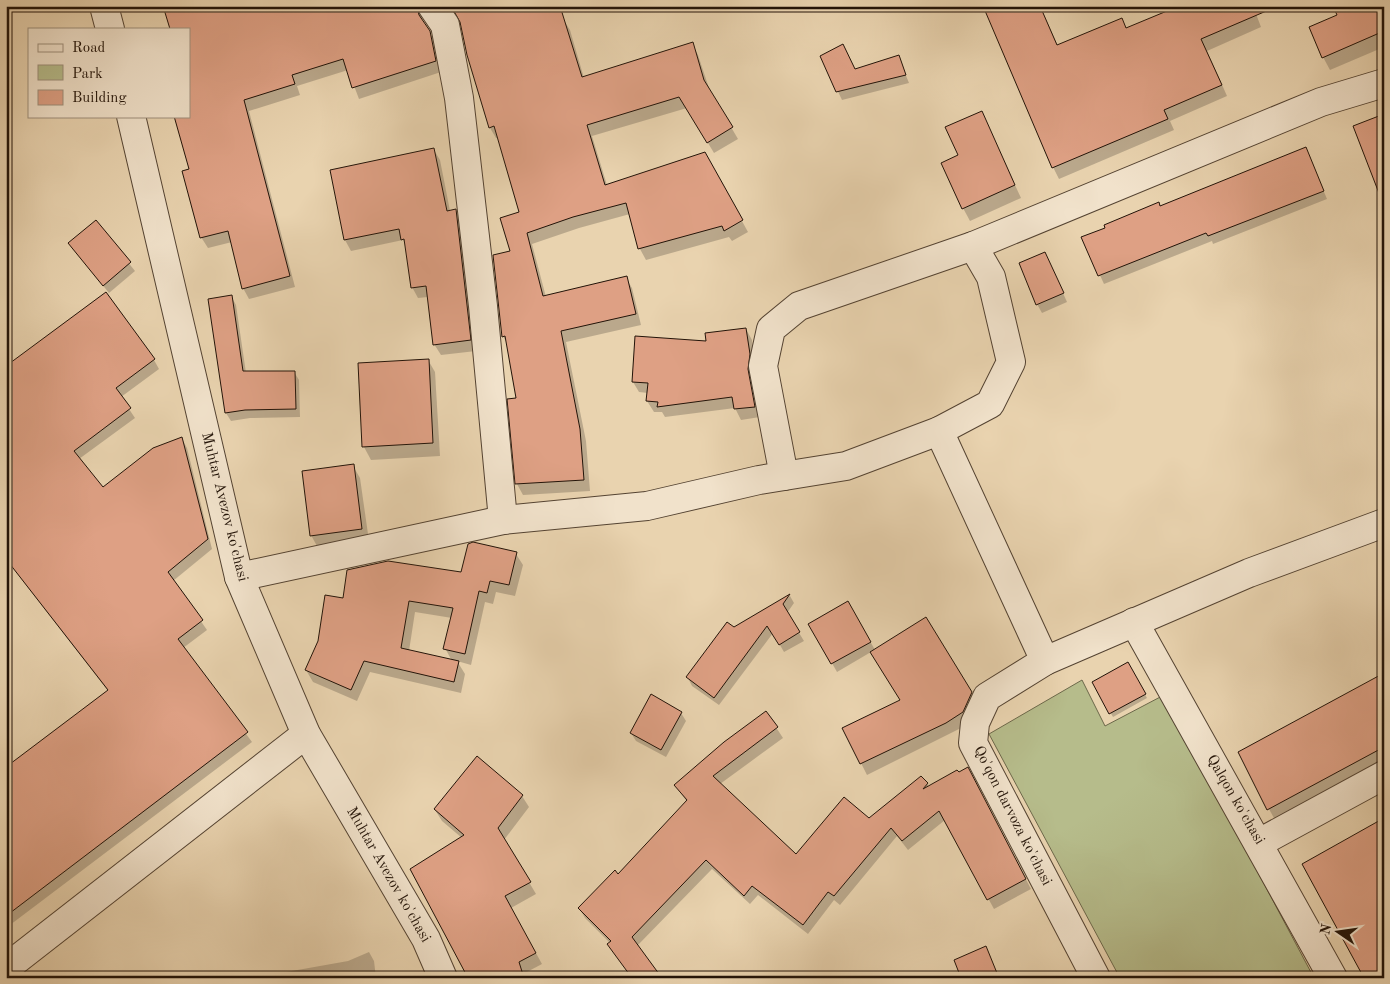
<svg xmlns="http://www.w3.org/2000/svg" width="1390" height="984" viewBox="0 0 1390 984" font-family="'Old Standard TT',serif">
	<rect width="100%" height="100%" fill="#e9d3af"/>
	<filter id="stains"><feTurbulence type="fractalNoise" baseFrequency=".004" numOctaves="4"/><feColorMatrix values="0 0 0 0 .2 0 0 0 0 .09 0 0 0 0 .02 0 0 0 .5 -.17"/></filter>
	<radialGradient id="worn" r=".72"><stop offset=".6" stop-color="#630" stop-opacity="0"/><stop offset="1" stop-color="#630" stop-opacity=".3"/></radialGradient>
	<path fill="#b6bc8b" stroke="#6c684a" d="M1082,680L1105,726L1164,695L1314,978H1120L989,734Z"/>
	<g fill="#0003" fill-rule="evenodd">
		<path d="M164,6H427L422,19L436,43L441,72L359,99L348,70L297,86L300,95L249,111L295,287L249,299L243,288L232,242L208,248L201,237L189,116V29Z"/>
		<path d="M450,6H543L563,19L570,30L584,78L692,44L698,55L710,91L738,139L714,153L687,108L592,136L607,185L705,154L748,232L732,241L729,237L646,260L640,249L630,214L579,228L532,244L546,297L626,278L632,288L641,325L566,342L586,441L590,491L523,495L517,484L518,399L508,345L503,336L511,252L520,212L499,138H496L490,128L468,55L462,23Z"/>
		<path d="M1040,6L1058,46L1122,19L1127,29L1253,6L1261,27L1207,51L1227,96L1170,121L1174,130L1059,179L1053,167Z"/>
		<path d="M1384,6V47L1330,70L1323,57Z"/>
		<path d="M821,56L855,71L898,56L909,83L842,100Z"/>
		<path d="M981,112L1021,198L970,221L963,208L960,156Z"/>
		<path d="M1306,149L1327,199L1213,244L1212,241L1104,284L1083,238Z"/>
		<path d="M434,150L440,160L450,211L455,210L462,221L476,351L441,355L434,344L428,297L418,298L412,287L407,247L403,240L351,251L345,240Z"/>
		<path d="M96,222L135,271L109,293L69,243Z"/>
		<path d="M1049,262L1067,302L1042,313L1037,304Z"/>
		<path d="M231,296L236,305L246,373L294,372L299,380L300,417L250,418L231,421L226,413Z"/>
		<path d="M746,329L752,340L760,417L741,420L735,408L665,417L662,412H654L647,401L648,393L639,392L633,382L708,342Z"/>
		<path d="M154,360L159,369L121,397L135,418L79,459L103,489L182,439L187,448L212,549L173,581L207,630L183,648L252,742L6,928V769L108,691L6,559V361L10,365Z"/>
		<path d="M428,360L435,372L440,456L371,460L364,447L359,364Z"/>
		<path d="M353,466L360,478L369,541L318,548L311,535Z"/>
		<path d="M516,554L523,565L515,596L496,592L493,604L485,602L471,665L457,661L465,674L461,693L370,672L357,701L313,682L306,670L344,599L462,573ZM415,612L452,618L445,648L452,661L409,651Z"/>
		<path d="M790,596L794,603L787,613L804,641L784,652L773,633L719,705L692,686L688,678L734,629Z"/>
		<path d="M848,602L875,650L971,692L978,704L969,724L867,775L844,729L901,701L871,652L837,672L810,624Z"/>
		<path d="M1128,664L1147,698L1113,717L1093,683Z"/>
		<path d="M1384,674V763L1275,820L1269,809L1309,716L1308,714Z"/>
		<path d="M766,712L783,738L720,784L797,855L868,820L927,784L929,787L973,778L1031,889L994,909L945,820L908,850L897,836L840,905L834,900L808,934L758,895L750,904L712,869L637,946L610,943L585,918L579,908L618,876L687,802L676,786Z"/>
		<path d="M681,713L686,721L666,757L636,741L631,733Z"/>
		<path d="M522,796L529,807L504,840L536,894L511,908L542,964L525,973L526,978H470L462,838L442,821L435,810Z"/>
		<path d="M369,952L374,961L376,978H252L348,961Z"/>
	</g>
	<g fill="#dea084" stroke="#221308">
		<path d="M163,6H417L419,15L430,31L436,61L352,88L343,59L292,75L295,84L244,100L290,276L242,289L228,231L200,238L182,171L189,169L174,116H189V29H170Z"/>
		<path d="M451,6H560L582,77L693,42L704,80L733,127L707,143L679,97L587,125L605,185L705,152L743,220L724,231L722,226L638,249L626,203L573,217L527,233L543,296L627,276L636,314L561,331L580,429L584,480L515,484L507,399L516,398L505,336L502,337L493,255L510,251L500,218L519,212L494,126L489,128L467,55L460,22Z"/>
		<path d="M983,6H1040L1057,45L1122,18L1126,28L1179,6H1278L1201,39L1222,85L1164,110L1168,119L1052,168Z"/>
		<path d="M1333,6H1384V31L1322,58L1309,27L1337,15Z"/>
		<path d="M843,44L855,69L899,55L906,75L836,92L820,56Z"/>
		<path d="M982,111L1015,185L962,209L941,163L958,155L945,127Z"/>
		<path d="M1384,114V201H1382L1353,126Z"/>
		<path d="M1306,147L1324,191L1208,236L1206,233L1098,276L1081,237L1105,228L1104,225L1159,202L1160,206Z"/>
		<path d="M434,148L447,211L456,209L471,340L433,345L426,286L411,288L404,239L401,240L399,229L344,240L330,170Z"/>
		<path d="M96,220L131,262L103,286L68,243Z"/>
		<path d="M1045,252L1064,293L1036,305L1019,263Z"/>
		<path d="M106,292L155,359L116,388L131,408L74,451L103,487L153,448L182,437L208,539L168,572L203,620L178,639L248,732L6,916V767L108,690L6,559V366Z"/>
		<path d="M232,295L243,371H295L296,409L245,410L225,413L208,299Z"/>
		<path d="M746,328L750,354L748,369L755,407L734,409L732,397L657,407L658,402L646,401L648,383L632,382L635,336L706,341L705,333Z"/>
		<path d="M429,359L433,443L362,447L358,363Z"/>
		<path d="M354,464L362,529L310,536L302,471Z"/>
		<path d="M473,542L517,552L509,585L490,581L487,593L479,591L465,654L443,649L453,608L409,601L401,648L459,661L454,682L364,661L351,690L305,670L318,641L325,595L343,598L347,570L388,561L461,572L468,544Z"/>
		<path d="M790,594L783,604L800,632L779,645L767,626L714,698L686,677L727,622L734,627Z"/>
		<path d="M848,601L871,642L831,664L808,624Z"/>
		<path d="M926,617L972,692L963,712L946,723L860,764L842,728L900,700L870,652Z"/>
		<path d="M1128,662L1146,694L1109,714L1092,682Z"/>
		<path d="M1384,673V747L1267,810L1238,752Z"/>
		<path d="M651,694L682,712L661,750L630,733Z"/>
		<path d="M766,711L778,727L713,776L796,854L844,797L869,818L921,776L928,783L923,789L957,770L959,772L968,767L1026,879L987,900L939,811L902,841L891,828L834,896L828,892L803,925L752,886L744,896L706,860L632,937L662,978H632L607,944L611,941L578,908L615,870L618,874L687,800L674,785L724,742Z"/>
		<path d="M477,756L523,795L498,828L531,882L505,896L536,953L519,962L524,978H468L410,869L464,835L434,809Z"/>
		<path d="M1384,818V978H1364L1302,864Z"/>
		<path d="M986,946L999,978H961L954,960Z"/>
	</g>
	<g fill="none" stroke-linecap="round" stroke-linejoin="round">
		<g stroke="#544332" stroke-width="30">
			<g id="minor">
				<path d="M104,6L110,29"/>
				<path d="M432,6L445,25L459,98L483,306L503,520"/>
				<path d="M131,116L239,577L306,734L426,939L443,978"/>
				<path d="M939,431L1045,661L987,697L975,723L973,743L1096,978"/>
				<path d="M784,476L763,366L771,329L799,306L973,246L1321,102L1384,83"/>
				<path d="M239,577L503,520L647,506L759,480L846,466L939,431L990,404L1011,362L991,277L973,246"/>
				<path d="M1134,622L1333,978"/>
				<path d="M1045,661L1249,573L1384,523"/>
				<path d="M1259,843L1384,775"/>
				<path d="M6,968L306,734"/>
			</g>
		</g>
		<use href="#minor" stroke="#f1e2cb" stroke-width="28"/>
	</g>
	<g text-anchor="middle" dominant-baseline="central" stroke-width="4.5" stroke-linejoin="round" paint-order="stroke">
		<g font-size="15" fill="#221308" stroke="#f1e2cb">
			<text transform="translate(224 507) rotate(76)">Muhtar Avezov ko'chasi</text>
			<text transform="translate(1235 800) rotate(60)">Qalqon ko'chasi</text>
			<text transform="translate(1012 816) rotate(63)">Qo'qon darvoza ko'chasi</text>
			<text transform="translate(388 875) rotate(60)">Muhtar Avezov ko'chasi</text>
		</g>
	</g>
	<rect width="1390" height="984" fill="none" stroke="#e9d3af" stroke-width="25"/>
	<rect x="8" y="8" width="1375" height="969" fill="none" stroke="#221308" stroke-width="2.5"/>
	<rect x="12" y="12" width="1365" height="959" fill="none" stroke="#221308"/>
	<rect x="28" y="28" width="162" height="90" fill="#f1e2cb" stroke="#9e8f7d"/>
	<rect x="38" y="44" width="25" height="8" fill="#f1e2cb" stroke="#9e8f7d"/>
	<text x="72" y="52" font-size="15" fill="#221308">Road</text>
	<rect x="38" y="65" width="25" height="15" fill="#b6bc8b" stroke="#9e8f7d"/>
	<text x="72" y="78" font-size="15" fill="#221308">Park</text>
	<rect x="38" y="90" width="25" height="15" fill="#dea084" stroke="#9e8f7d"/>
	<text x="72" y="102" font-size="15" fill="#221308">Building</text>
	<g transform="translate(1338 932) rotate(283)" stroke="#f1e2cb" stroke-width="4" paint-order="stroke">
	<path d="M0-4L9 19L0 12L-9 19Z" fill="#221308"/>
	<text y="-8" font-size="14" font-weight="bold" text-anchor="middle" fill="#221308">N</text>
	</g>
	<rect width="100%" height="100%" filter="url(#stains)"/>
	<rect width="100%" height="100%" fill="url(#worn)"/>
</svg>
